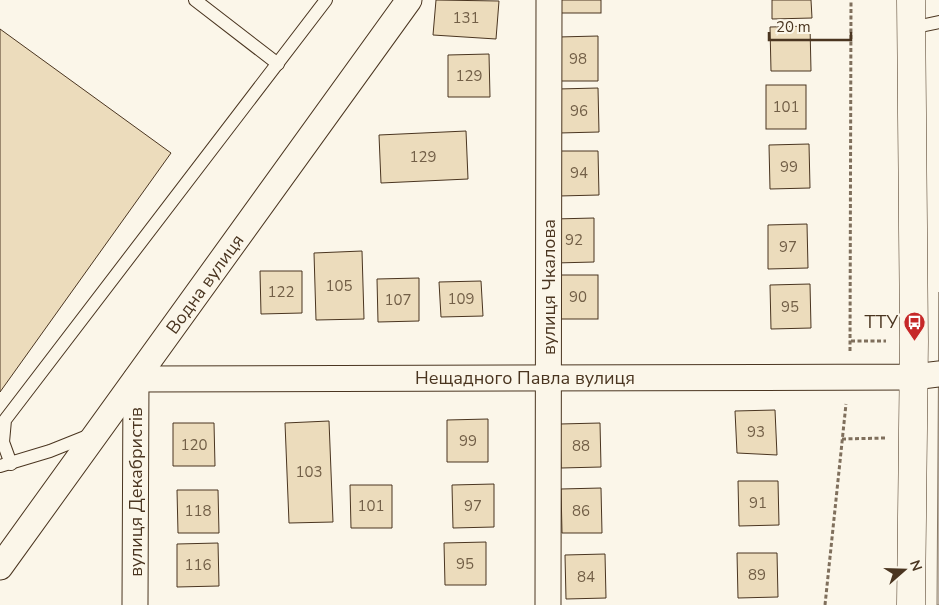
<svg xmlns="http://www.w3.org/2000/svg" width="939" height="605" font-family="'Nunito Sans',sans-serif">
  <rect width="100%" height="100%" fill="#fbf6e9"/>
  <polygon fill="#ede6d9" stroke="#887966" points="939,292 939,605 937,605"/>
  <g fill="#ecdcbc" stroke="#4a3520">
    <polygon points="436,0 499,1 496,39 433,35"/>
    <rect x="561" y="0" width="40" height="13"/>
    <polygon points="772,0 811,0 812,18 772,19"/>
    <polygon points="810,26 811,71 771,71 770,27"/>
    <polygon points="0,29 171,153 0,392"/>
    <polygon points="598,36 598,81 559,81 558,37"/>
    <polygon points="489,54 490,97 448,97 448,55"/>
    <rect x="766" y="85" width="40" height="44"/>
    <polygon points="598,88 599,132 559,133 558,89"/>
    <polygon points="466,131 468,179 381,183 379,135"/>
    <polygon points="809,144 810,188 770,189 769,145"/>
    <polygon points="559,151 598,151 599,195 559,196"/>
    <polygon points="594,218 594,262 555,263 554,219"/>
    <polygon points="807,224 808,268 768,269 768,225"/>
    <polygon points="362,251 364,319 316,320 314,253"/>
    <polygon points="260,271 302,271 302,313 261,314"/>
    <rect x="558" y="275" width="40" height="44"/>
    <polygon points="419,278 419,321 378,322 377,279"/>
    <polygon points="481,281 483,316 441,317 439,282"/>
    <polygon points="810,284 811,328 771,329 770,285"/>
    <polygon points="775,410 777,455 737,453 735,411"/>
    <polygon points="488,419 488,462 447,462 447,420"/>
    <polygon points="329,421 333,522 289,523 285,423"/>
    <polygon points="173,423 214,423 215,466 173,466"/>
    <polygon points="600,423 601,467 561,468 560,424"/>
    <polygon points="738,481 778,481 779,525 739,526"/>
    <polygon points="494,484 494,527 453,528 452,485"/>
    <polygon points="350,485 392,485 392,528 351,528"/>
    <polygon points="601,488 602,533 562,533 561,489"/>
    <polygon points="177,490 218,490 219,533 178,533"/>
    <polygon points="486,542 486,585 445,585 444,543"/>
    <polygon points="218,543 219,586 177,587 177,544"/>
    <polygon points="737,553 777,553 778,597 738,598"/>
    <polygon points="605,554 606,598 566,599 565,555"/>
  </g>
  <g fill="none" stroke-linecap="round" stroke-linejoin="round">
    <defs>
      <g id="lane">
        <polyline points="195,0 278,64"/>
        <polyline points="911,28 939,22"/>
        <polyline points="11,464 3,442 5,420 326,0"/>
        <polyline points="0,466 50,451 90,435"/>
      </g>
      <g id="street">
        <polyline points="0,567 409,0"/>
        <polyline points="135,605 136,379 914,377 939,374"/>
        <polyline points="548,605 549,0"/>
      </g>
      <polyline id="secondary" points="911,0 914,341 911,605"/>
    </defs>
    <use href="#lane" stroke="#4a3520" stroke-width="14"/>
    <use href="#street" stroke="#4a3520" stroke-width="27"/>
    <use href="#secondary" stroke="#4a3520" stroke-width="29"/>
    <g stroke="#7f6f5c" stroke-width="3" stroke-dasharray="4 2.5" stroke-linecap="butt">
      <polyline points="851,341 886,341"/>
      <polyline points="850,351 851,0"/>
      <polyline points="842,439 886,438"/>
      <polyline points="825,605 846,404"/>
    </g>
    <use href="#lane" stroke="#fbf6e9" stroke-width="12"/>
    <use href="#street" stroke="#fbf6e9" stroke-width="25"/>
    <use href="#secondary" stroke="#fbf6e9" stroke-width="28"/>
  </g>
  <defs>
    <symbol id="bus-pin" viewBox="-11 -11 22 30"><path d="M0 17L-7.5 6A9.5 9.5 0 1 1 7.5 6Z" fill="#c62828" stroke="#fbf6e9"/><path d="M-5-6H5V4H4V6H2V4H-2V6H-4V4H-5ZM-3.5-4V0h7V-4ZM-3.5 1.2v1.5H-2V1.2ZM2 1.2v1.5H3.5V1.2Z" fill="#fff"/></symbol>
  </defs>
  <g fill-rule="evenodd">
    <use href="#bus-pin" x="902" y="310" width="25" height="34"/>
  </g>
  <g text-anchor="middle" dominant-baseline="central" stroke-width="4" stroke-linejoin="round" paint-order="stroke">
    <g font-size="15" fill="#725f47">
      <text x="466" y="18">131</text>
      <text x="578" y="59">98</text>
      <text x="469" y="76">129</text>
      <text x="786" y="107">101</text>
      <text x="579" y="111">96</text>
      <text x="423" y="157">129</text>
      <text x="789" y="167">99</text>
      <text x="579" y="173">94</text>
      <text x="574" y="240">92</text>
      <text x="788" y="247">97</text>
      <text x="339" y="286">105</text>
      <text x="281" y="292">122</text>
      <text x="578" y="297">90</text>
      <text x="461" y="299">109</text>
      <text x="398" y="300">107</text>
      <text x="790" y="307">95</text>
      <text x="756" y="432">93</text>
      <text x="468" y="441">99</text>
      <text x="194" y="445">120</text>
      <text x="581" y="446">88</text>
      <text x="309" y="472">103</text>
      <text x="758" y="503">91</text>
      <text x="371" y="506">101</text>
      <text x="473" y="506">97</text>
      <text x="198" y="511">118</text>
      <text x="581" y="511">86</text>
      <text x="465" y="564">95</text>
      <text x="198" y="565">116</text>
      <text x="757" y="575">89</text>
      <text x="586" y="577">84</text>
    </g>
    <g font-size="18" fill="#4a3520" stroke="#fbf6e9">
      <text transform="translate(205 284) rotate(-54)">Водна вулиця</text>
      <text transform="translate(549 287) rotate(-90)">вулиця Чкалова</text>
      <text x="525" y="378">Нещадного Павла вулиця</text>
      <text transform="translate(136 492) rotate(-90)">вулиця Декабристів</text>
    </g>
    <g font-size="18" fill="#4a3520" stroke="#fbf6e9" text-anchor="end">
      <text x="898" y="322">ТТУ</text>
    </g>
  </g>
  <g transform="translate(904 570) rotate(70)" stroke="#fbf6e9" stroke-width="4" paint-order="stroke">
  <path d="M0-4L9 19L0 12L-9 19Z" fill="#4a3520"/>
  <text y="-8" font-size="14" font-weight="bold" text-anchor="middle" fill="#4a3520">N</text>
  </g>
  <path d="M769 32v8h82v-8" fill="none" stroke="#4a3520" stroke-width="2.5"/>
  <text x="776" y="32" font-size="15" fill="#4a3520" stroke="#fbf6e9" stroke-width="4" paint-order="stroke">20 m</text>
</svg>
